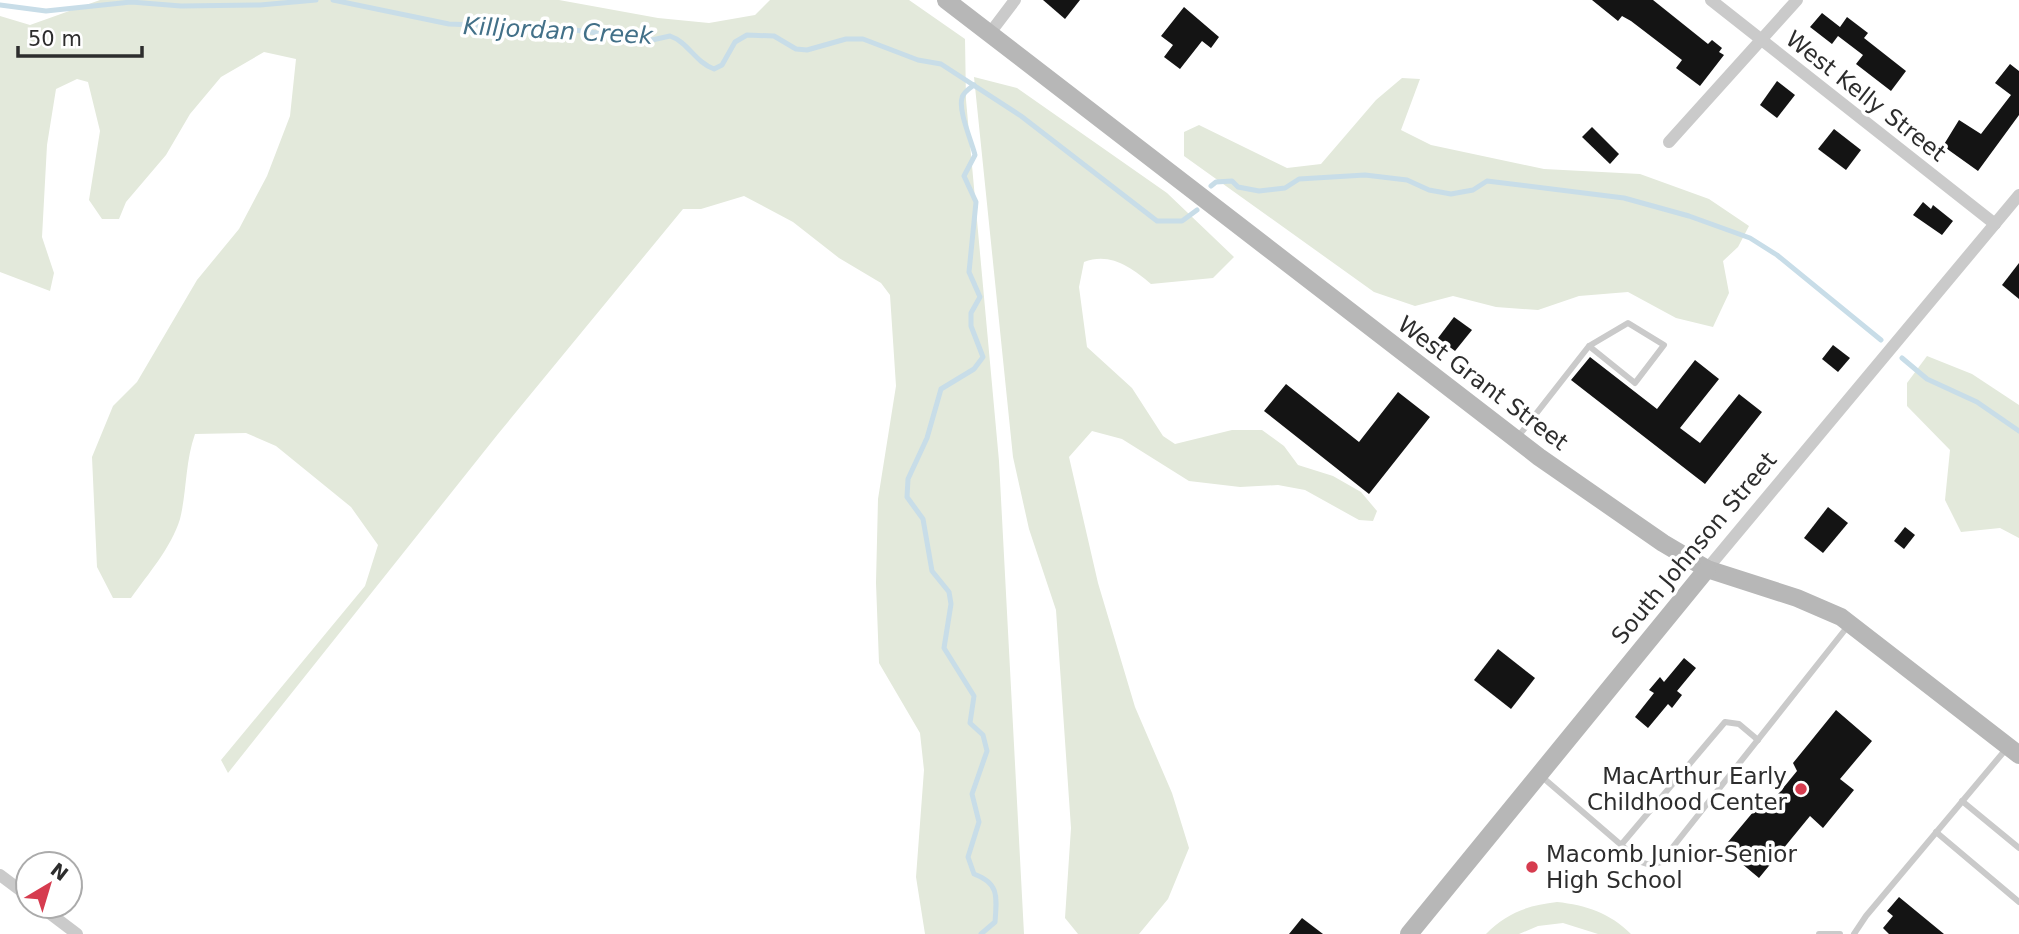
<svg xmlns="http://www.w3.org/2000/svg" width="2019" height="934" font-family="'DejaVu Sans',sans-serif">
  <rect width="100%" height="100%" fill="#fff"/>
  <g fill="#e3e9db">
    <path d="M100,0H559L658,18L709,23L755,15L770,0H909L965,39L966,100L999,461L1024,934H925L916,877L924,770L920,733L879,663L876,583L878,499L896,386L890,295L881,283L839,258L793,222L744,196L701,209H683L498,434L228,773L221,760L365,586L378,545L351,507L276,446L246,433L195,434C185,462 187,491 180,519C171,548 148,574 131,598H113L97,567L92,457L113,406L137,382L197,280L239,229L267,176L290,116L296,59L264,52L221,77L190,114L166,155L126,202L119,219H102L89,200L100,131L88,82L77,79L56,89L47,145L42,237L54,273L50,291L0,272V16L30,25Z"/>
    <path d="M974,77L1017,88L1167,193L1234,257L1213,278L1151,284C1131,267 1110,252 1084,262L1079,287L1087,347L1132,388L1163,436L1175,444L1232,430H1262L1284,446L1298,465L1333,476L1361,492L1377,511L1373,521L1359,520L1305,490L1278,485L1240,487L1189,481L1122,439L1092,431L1069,457L1098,583L1135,707L1172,793L1189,848L1168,899L1139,934H1078L1065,918L1071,828L1056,610L1029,529L1013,457Z"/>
    <polygon points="1402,78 1420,79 1401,130 1431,145 1544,169 1640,174 1709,199 1749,226 1738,247 1723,261 1729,293 1713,327 1676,318 1628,292 1579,296 1538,310 1496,307 1453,296 1415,306 1374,292 1184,156 1184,132 1199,125 1287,168 1321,164 1376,100"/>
    <polygon points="1927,356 1972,374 2019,405 2019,538 2000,528 1961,532 1945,500 1950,450 1907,406 1907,383"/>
    <path d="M1557,902C1586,905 1610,913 1631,934H1598L1563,923L1538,926L1519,934H1486C1506,913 1529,905 1557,902Z"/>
  </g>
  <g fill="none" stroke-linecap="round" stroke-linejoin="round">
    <g stroke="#c8dde8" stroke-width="5">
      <path d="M333,0L449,24L559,28L652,40L670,36C688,42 695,62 714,69L722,65L735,42L747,35L774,36L796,49L807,50L846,39H863L918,60L941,64L1021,116L1157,221H1182L1197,210"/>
      <polyline points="0,5 46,11 131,2 181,6 260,5 316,0"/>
      <path d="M974,85C970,88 963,92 962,98C958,111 972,142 975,155L964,176L976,202L969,272L980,297L971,313V326L983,357L974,369L941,389L927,438L908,479L907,497L923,519L932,571L949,592L951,604L944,648L974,696L970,723L983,735L987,751L972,794L979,822L968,857L974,874C999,883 997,896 995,922L981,934"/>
      <polyline points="1211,186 1216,182 1232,181 1238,187 1259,191 1285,188 1299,179 1365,175 1407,180 1429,190 1451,194 1473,190 1487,181 1624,198 1689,216 1750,238 1777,255 1881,340"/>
      <polyline points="1902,358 1927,379 1977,402 2019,431"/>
    </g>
  </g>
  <g fill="#141414">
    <polygon points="1043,0 1080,0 1065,19"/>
    <polygon points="1592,0 1653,0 1708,44 1712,40 1722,48 1719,52 1724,55 1700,86 1676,68 1682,60 1631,21 1622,16 1618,21"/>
    <polygon points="1184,7 1219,37 1211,48 1202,41 1180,69 1164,57 1173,45 1161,36"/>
    <polygon points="1822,13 1840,27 1847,17 1868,33 1864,38 1906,71 1891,91 1856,64 1863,55 1838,36 1832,44 1810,27"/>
    <polygon points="2010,64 2019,71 2019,115 1978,171 1943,146 1959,120 1981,134 2011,95 1995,83"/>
    <polygon points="1777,81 1795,95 1777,118 1760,105"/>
    <polygon points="1592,127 1619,154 1610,164 1582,137"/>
    <polygon points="1834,129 1861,150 1846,170 1818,149"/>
    <polygon points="1923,202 1931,209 1933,205 1953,221 1942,235 1913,215"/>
    <polygon points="2019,263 2019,299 2002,285"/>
    <polygon points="1454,317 1472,330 1455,351 1438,338"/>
    <polygon points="1833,345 1850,358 1838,372 1822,359"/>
    <polygon points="1590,357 1657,409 1695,360 1719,379 1680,428 1700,443 1739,394 1762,412 1705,484 1571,380"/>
    <polygon points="1286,384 1359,442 1398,392 1430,417 1369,494 1264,411"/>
    <polygon points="1828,507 1848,523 1823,553 1804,538"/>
    <polygon points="1905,527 1915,535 1904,549 1894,541"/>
    <polygon points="1498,649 1535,678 1511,709 1474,680"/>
    <polygon points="1684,658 1696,668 1677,691 1682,695 1672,708 1668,704 1648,728 1635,717 1654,693 1649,690 1660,677 1664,682"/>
    <polygon points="1836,710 1872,741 1840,779 1854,790 1823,828 1810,816 1759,878 1723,848 1759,805 1765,810 1797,771 1793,763"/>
    <polygon points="1899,897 1944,934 1889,934 1883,928 1893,916 1887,911"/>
    <polygon points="1302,918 1323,934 1289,934"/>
  </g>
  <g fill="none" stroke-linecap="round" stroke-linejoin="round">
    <g stroke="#cacaca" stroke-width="6">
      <polyline points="1517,438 1589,346 1628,323 1664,345 1635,383 1589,346"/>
      <polyline points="1541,776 1641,862 1650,865 1661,862 1848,626"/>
      <polyline points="1962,801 2019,848"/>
      <polyline points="1936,832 2019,902"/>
      <polyline points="1621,845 1725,722 1739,724 1758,740"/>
      <polyline points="1819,934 1840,934"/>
      <polyline points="1854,934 1866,916 2007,748"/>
    </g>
    <g stroke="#cacaca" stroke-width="12">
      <polyline points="1711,0 1995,224"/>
      <polyline points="990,33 1015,0"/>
      <polyline points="1669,142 1797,0"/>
      <polyline points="1707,569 2019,195"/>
      <polyline points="0,875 28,896"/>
      <polyline points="40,906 77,934"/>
    </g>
    <g stroke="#b7b7b7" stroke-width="18">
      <polyline points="946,0 1539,457 1663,543 1707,569 1797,598 1841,617 2019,755"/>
      <polyline points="1409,934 1707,569"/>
    </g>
  </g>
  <g fill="#d63c4f" stroke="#fff" stroke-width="2.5">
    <circle cx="1801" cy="789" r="7"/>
    <circle cx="1532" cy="867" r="7"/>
  </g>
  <g text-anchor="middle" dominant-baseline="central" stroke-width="7" stroke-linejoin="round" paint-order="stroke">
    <g font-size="23" fill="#2d2d2d" stroke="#fff">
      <text transform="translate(1866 96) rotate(38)">West Kelly Street</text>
      <text transform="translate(1483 383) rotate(37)">West Grant Street</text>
      <text transform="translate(1694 548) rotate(-50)">South Johnson Street</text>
    </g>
    <g font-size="23" fill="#2d2d2d" stroke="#fff" text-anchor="end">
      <text x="1787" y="776">MacArthur Early<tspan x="1787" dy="26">Childhood Center</tspan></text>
      <text x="1546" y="854" text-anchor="start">Macomb Junior-Senior<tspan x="1546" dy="26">High School</tspan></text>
    </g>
    <g font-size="24" font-style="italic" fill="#427088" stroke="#fff">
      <text transform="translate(558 31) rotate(3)">Killjordan Creek</text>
    </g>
  </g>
  <g transform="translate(49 885) rotate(38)"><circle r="33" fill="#ffffff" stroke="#ababab" stroke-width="2"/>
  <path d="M0-5L12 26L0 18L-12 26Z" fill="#d63c4f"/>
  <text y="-10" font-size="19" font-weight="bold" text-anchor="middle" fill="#2d2d2d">N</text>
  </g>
  <path d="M18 46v10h124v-10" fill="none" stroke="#2d2d2d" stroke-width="3.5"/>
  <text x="28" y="46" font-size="21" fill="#2d2d2d" stroke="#ffffff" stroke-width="5" paint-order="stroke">50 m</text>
</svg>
